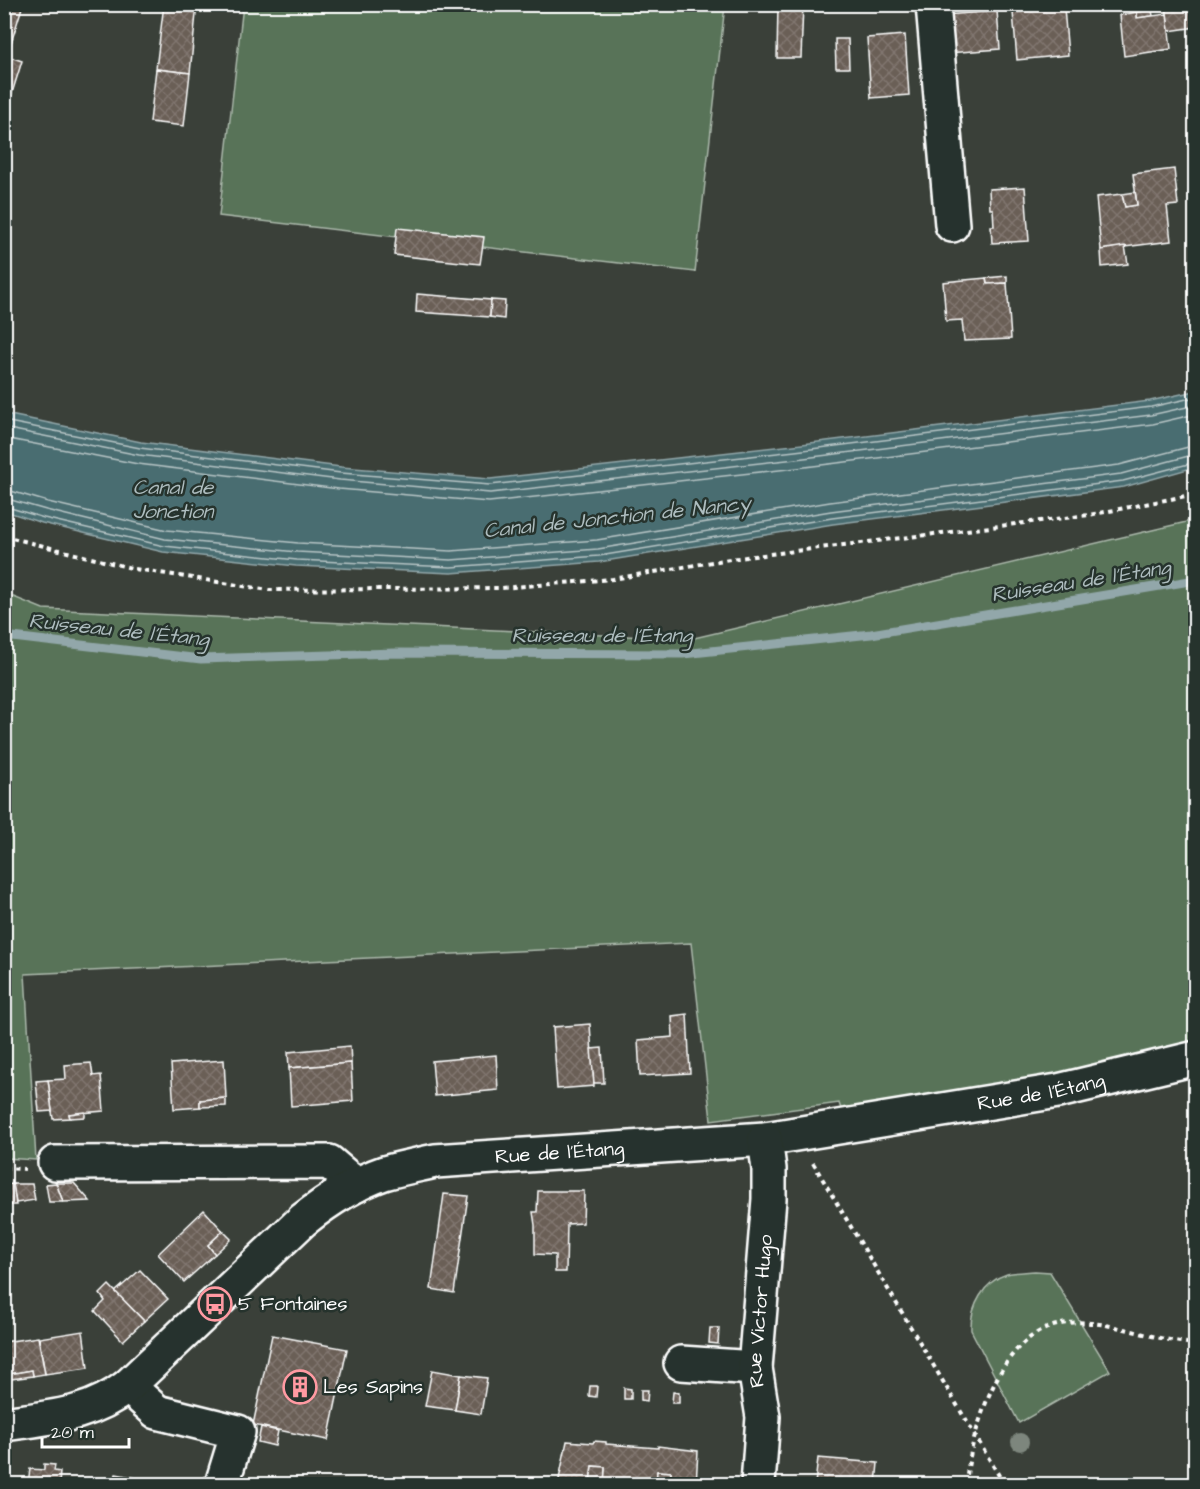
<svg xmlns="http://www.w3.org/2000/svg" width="1200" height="1489" font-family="'Architects Daughter',sans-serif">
  <defs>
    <pattern id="building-cross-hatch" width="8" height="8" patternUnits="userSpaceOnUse" patternTransform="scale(1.5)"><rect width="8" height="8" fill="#6a5e56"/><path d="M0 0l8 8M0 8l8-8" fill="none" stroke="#80766f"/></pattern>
  </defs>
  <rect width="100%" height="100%" fill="#3a4039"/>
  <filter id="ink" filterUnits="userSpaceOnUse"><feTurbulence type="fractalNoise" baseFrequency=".0167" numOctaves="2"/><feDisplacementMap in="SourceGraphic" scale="12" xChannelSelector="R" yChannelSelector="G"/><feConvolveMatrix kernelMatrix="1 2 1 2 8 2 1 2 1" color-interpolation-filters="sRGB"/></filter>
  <g filter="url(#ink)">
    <g fill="#587359" stroke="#acb9ac" stroke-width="1.5">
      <polygon points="243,5 725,5 695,272 219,216"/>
      <polygon points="1195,520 1195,1043 1010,1088 842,1112 839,1103 711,1120 691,943 25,974 36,1160 5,1158 4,593 43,609 690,639"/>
      <path d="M1035,1271L1050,1272L1110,1371L1019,1423L971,1330C970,1307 984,1281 1007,1274C1016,1272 1026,1272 1035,1271Z"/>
    </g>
    <polygon fill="#4a6d71" stroke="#92a7aa" stroke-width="1.5" points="1195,391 1195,467 1124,487 833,524 599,562 451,573 296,566 163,552 42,523 5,511 5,414 141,442 341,467 490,479 794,445 1150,401"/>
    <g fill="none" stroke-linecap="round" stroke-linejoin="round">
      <g stroke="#b7c5c6" stroke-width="1.5">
        <polyline points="4,421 140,448 341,473 490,485 795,451 1151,407 1196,397"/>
        <polyline points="4,428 139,455 340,480 490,493 796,459 1151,415 1196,405"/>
        <polyline points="4,438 138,464 339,489 489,502 797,468 1153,424 1196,414"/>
        <polyline points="4,489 48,502 167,530 298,543 451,551 597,540 830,502 1119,465 1196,445"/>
        <polyline points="4,498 46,510 165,539 297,552 451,560 598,549 831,511 1121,474 1196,454"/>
        <polyline points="4,506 44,518 164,546 297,560 451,567 599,556 832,518 1123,481 1196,462"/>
      </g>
      <polyline stroke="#92a7aa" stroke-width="9" points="4,636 201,659 396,653 683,654 871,634 1196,580"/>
    </g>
    <g fill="url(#building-cross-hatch)" stroke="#fff" stroke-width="1.5">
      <polygon points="4,4 23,4 7,56 22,61 7,109 4,109"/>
      <polygon points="164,4 197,4 190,73 156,69"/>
      <polygon points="778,4 803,4 801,58 777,58"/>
      <polygon points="1166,4 1196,4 1196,27 1169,31"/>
      <polygon points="1064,8 1068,55 1017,60 1013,12"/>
      <polygon points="1152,10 1153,16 1137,18 1137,12"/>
      <polygon points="997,11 1000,49 947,53 944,15"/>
      <polygon points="1137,12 1137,18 1167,14 1171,49 1124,56 1120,15"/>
      <polygon points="905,35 909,95 871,98 867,38"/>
      <polygon points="835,39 848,39 849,68 836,68"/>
      <polygon points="156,69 190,73 184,126 150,122"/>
      <polygon points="1174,169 1178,205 1167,206 1171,241 1101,250 1096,197 1122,194 1125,207 1137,205 1133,174"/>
      <polygon points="1025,187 1029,241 992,243 991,226 994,226 993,209 990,209 989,189"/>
      <polygon points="1135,192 1137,205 1125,207 1122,194"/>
      <polygon points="397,228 484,237 480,264 394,255"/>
      <polygon points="1125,246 1128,264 1102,267 1101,250"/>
      <polygon points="1007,276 1007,283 987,284 986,278"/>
      <polygon points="986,278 987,284 1007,283 1011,339 964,341 962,320 946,321 943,282"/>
      <polygon points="417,294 491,300 490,317 416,312"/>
      <polygon points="491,300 505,301 504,319 490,317"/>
      <polygon points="687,1014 690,1073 640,1076 638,1040 673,1037 672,1016"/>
      <polygon points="590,1024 594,1086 557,1089 553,1027"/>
      <polygon points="350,1046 351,1063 289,1068 288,1052"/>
      <polygon points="602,1048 604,1083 594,1083 591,1049"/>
      <polygon points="496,1055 498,1090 435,1096 432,1061"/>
      <polygon points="224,1060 226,1098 200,1100 200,1107 174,1109 171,1064"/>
      <polygon points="91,1063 93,1076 101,1075 104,1111 69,1114 70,1118 53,1119 48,1080 66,1079 65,1065"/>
      <polygon points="351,1063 353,1101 291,1106 289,1068"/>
      <polygon points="48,1080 52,1111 39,1112 36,1081"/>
      <polygon points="226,1098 226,1106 200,1107 200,1100"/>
      <polygon points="85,1112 85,1117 70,1118 69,1114"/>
      <polygon points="56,1183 74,1183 90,1201 63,1202"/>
      <polygon points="56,1183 63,1202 49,1202 46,1184"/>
      <polygon points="13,1184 32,1184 35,1200 16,1203"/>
      <polygon points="13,1184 16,1205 4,1205 4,1185"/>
      <polygon points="538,1191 584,1191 583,1223 567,1224 566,1272 555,1272 555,1255 535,1254 535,1225 533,1212 537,1212"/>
      <polygon points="444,1194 468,1196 454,1293 431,1289"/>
      <polygon points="204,1210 223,1231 208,1245 215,1254 184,1282 158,1254"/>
      <polygon points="223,1231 231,1239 215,1254 208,1245"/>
      <polygon points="140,1270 168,1299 144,1321 115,1292"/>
      <polygon points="109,1285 144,1321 123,1341 95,1311 105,1301 100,1294"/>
      <polygon points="710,1328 719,1328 718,1344 709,1343"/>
      <polygon points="83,1331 88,1368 45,1374 39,1338"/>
      <polygon points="272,1335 347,1349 328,1440 253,1425"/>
      <polygon points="38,1337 45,1374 33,1376 32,1370 4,1375 4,1342"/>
      <polygon points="32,1370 33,1376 4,1380 4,1375"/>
      <polygon points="432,1370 461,1375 455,1410 425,1406"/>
      <polygon points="461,1375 487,1378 481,1414 455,1410"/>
      <polygon points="590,1386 597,1386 596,1397 589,1396"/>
      <polygon points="624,1388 631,1389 631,1399 624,1399"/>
      <polygon points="641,1390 648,1390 647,1401 641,1400"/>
      <polygon points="673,1392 679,1393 679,1403 672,1403"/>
      <polygon points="261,1427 278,1431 275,1446 258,1442"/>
      <polygon points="567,1441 593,1443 594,1441 606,1442 606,1444 658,1448 658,1446 698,1451 696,1484 670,1484 671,1472 657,1471 656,1484 604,1484 605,1467 592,1466 590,1484 558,1484"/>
      <polygon points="818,1458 878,1463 876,1484 815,1484"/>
      <polygon points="44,1464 55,1465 54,1471 60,1472 59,1484 28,1484 30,1469 44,1470"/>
      <polygon points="592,1466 605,1467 604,1484 590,1484"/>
      <polygon points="657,1471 671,1472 670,1484 656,1484"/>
      <polygon points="116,1474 169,1484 113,1484"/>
    </g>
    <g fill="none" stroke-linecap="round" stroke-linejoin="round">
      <defs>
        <g id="minor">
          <polyline points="933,4 952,225"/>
          <polyline points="55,1163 329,1162 356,1185"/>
          <polyline points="681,1363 755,1368"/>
          <polyline points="128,1386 157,1412 238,1432 222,1484"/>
          <path id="s1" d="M4,1424C52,1417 89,1416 128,1386L303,1220C327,1201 355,1183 384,1173C401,1168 418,1165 435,1161L765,1139L1058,1091L1196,1058"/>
          <path id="s2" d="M758,1484L763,1417L755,1368L769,1199V1169L765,1139"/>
        </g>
      </defs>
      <use href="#minor" stroke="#fff" stroke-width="38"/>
      <g stroke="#fff" stroke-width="4" stroke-dasharray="4.5 4.5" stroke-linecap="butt">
        <polyline points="4,536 135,569 269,590 501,588 613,579 730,559 1089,515 1196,494"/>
        <polyline points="813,1163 1004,1484"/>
        <polyline points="4,1168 25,1169"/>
        <path d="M966,1484C969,1453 976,1429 987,1400C1007,1352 1034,1317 1092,1323C1127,1327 1160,1341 1196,1344"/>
      </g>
      <use href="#minor" stroke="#26332d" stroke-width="33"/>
    </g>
    <circle fill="#7d867d" cx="1020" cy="1442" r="9"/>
  </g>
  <defs>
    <symbol id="bus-ring" viewBox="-11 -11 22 22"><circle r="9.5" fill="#26332d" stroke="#ff9aa2" stroke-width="1.5"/><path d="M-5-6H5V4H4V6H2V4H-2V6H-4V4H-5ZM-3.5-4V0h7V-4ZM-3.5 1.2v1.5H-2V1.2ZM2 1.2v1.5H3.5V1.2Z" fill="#ff9aa2"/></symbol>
    <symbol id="building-ring" viewBox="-11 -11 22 22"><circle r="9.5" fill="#26332d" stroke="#ff9aa2" stroke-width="1.5"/><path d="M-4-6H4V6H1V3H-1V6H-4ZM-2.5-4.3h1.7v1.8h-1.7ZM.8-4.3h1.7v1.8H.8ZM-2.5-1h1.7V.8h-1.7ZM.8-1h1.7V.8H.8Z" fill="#ff9aa2"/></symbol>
  </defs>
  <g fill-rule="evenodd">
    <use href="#bus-ring" x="196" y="1285" width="38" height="38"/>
    <use href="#building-ring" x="281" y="1368" width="38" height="38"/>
  </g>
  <g text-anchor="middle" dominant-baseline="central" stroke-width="5" stroke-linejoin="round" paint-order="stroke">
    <g font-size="20" fill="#fff" stroke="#26332d">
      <text stroke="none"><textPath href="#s1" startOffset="1130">Rue de l'Étang</textPath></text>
      <text stroke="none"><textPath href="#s1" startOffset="644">Rue de l'Étang</textPath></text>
      <text stroke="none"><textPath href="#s2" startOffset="174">Rue Victor Hugo</textPath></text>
    </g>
    <g font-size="20" fill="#fff" stroke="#26332d" text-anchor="start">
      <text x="238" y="1304">5 Fontaines</text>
      <text x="323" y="1387">Les Sapins</text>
    </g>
    <g font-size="21" font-style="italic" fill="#aebdbf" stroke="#26332d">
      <text x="173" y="487">Canal de<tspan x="173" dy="24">Jonction</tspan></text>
      <text transform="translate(617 517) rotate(-6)">Canal de Jonction de Nancy</text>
      <text transform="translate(1081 581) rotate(-9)">Ruisseau de l'Étang</text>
      <text transform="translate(119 630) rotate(6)">Ruisseau de l'Étang</text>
      <text x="602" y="635">Ruisseau de l'Étang</text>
    </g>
  </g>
  <rect width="1200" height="1489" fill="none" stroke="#26332d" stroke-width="24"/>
  <rect x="12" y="12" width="1176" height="1465" fill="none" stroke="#fff" stroke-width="2" filter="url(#ink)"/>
  <path d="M42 1438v9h87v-9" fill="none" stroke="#ffffff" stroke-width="3"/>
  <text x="51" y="1438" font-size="18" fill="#ffffff" stroke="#26332d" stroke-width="4.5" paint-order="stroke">20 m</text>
</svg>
